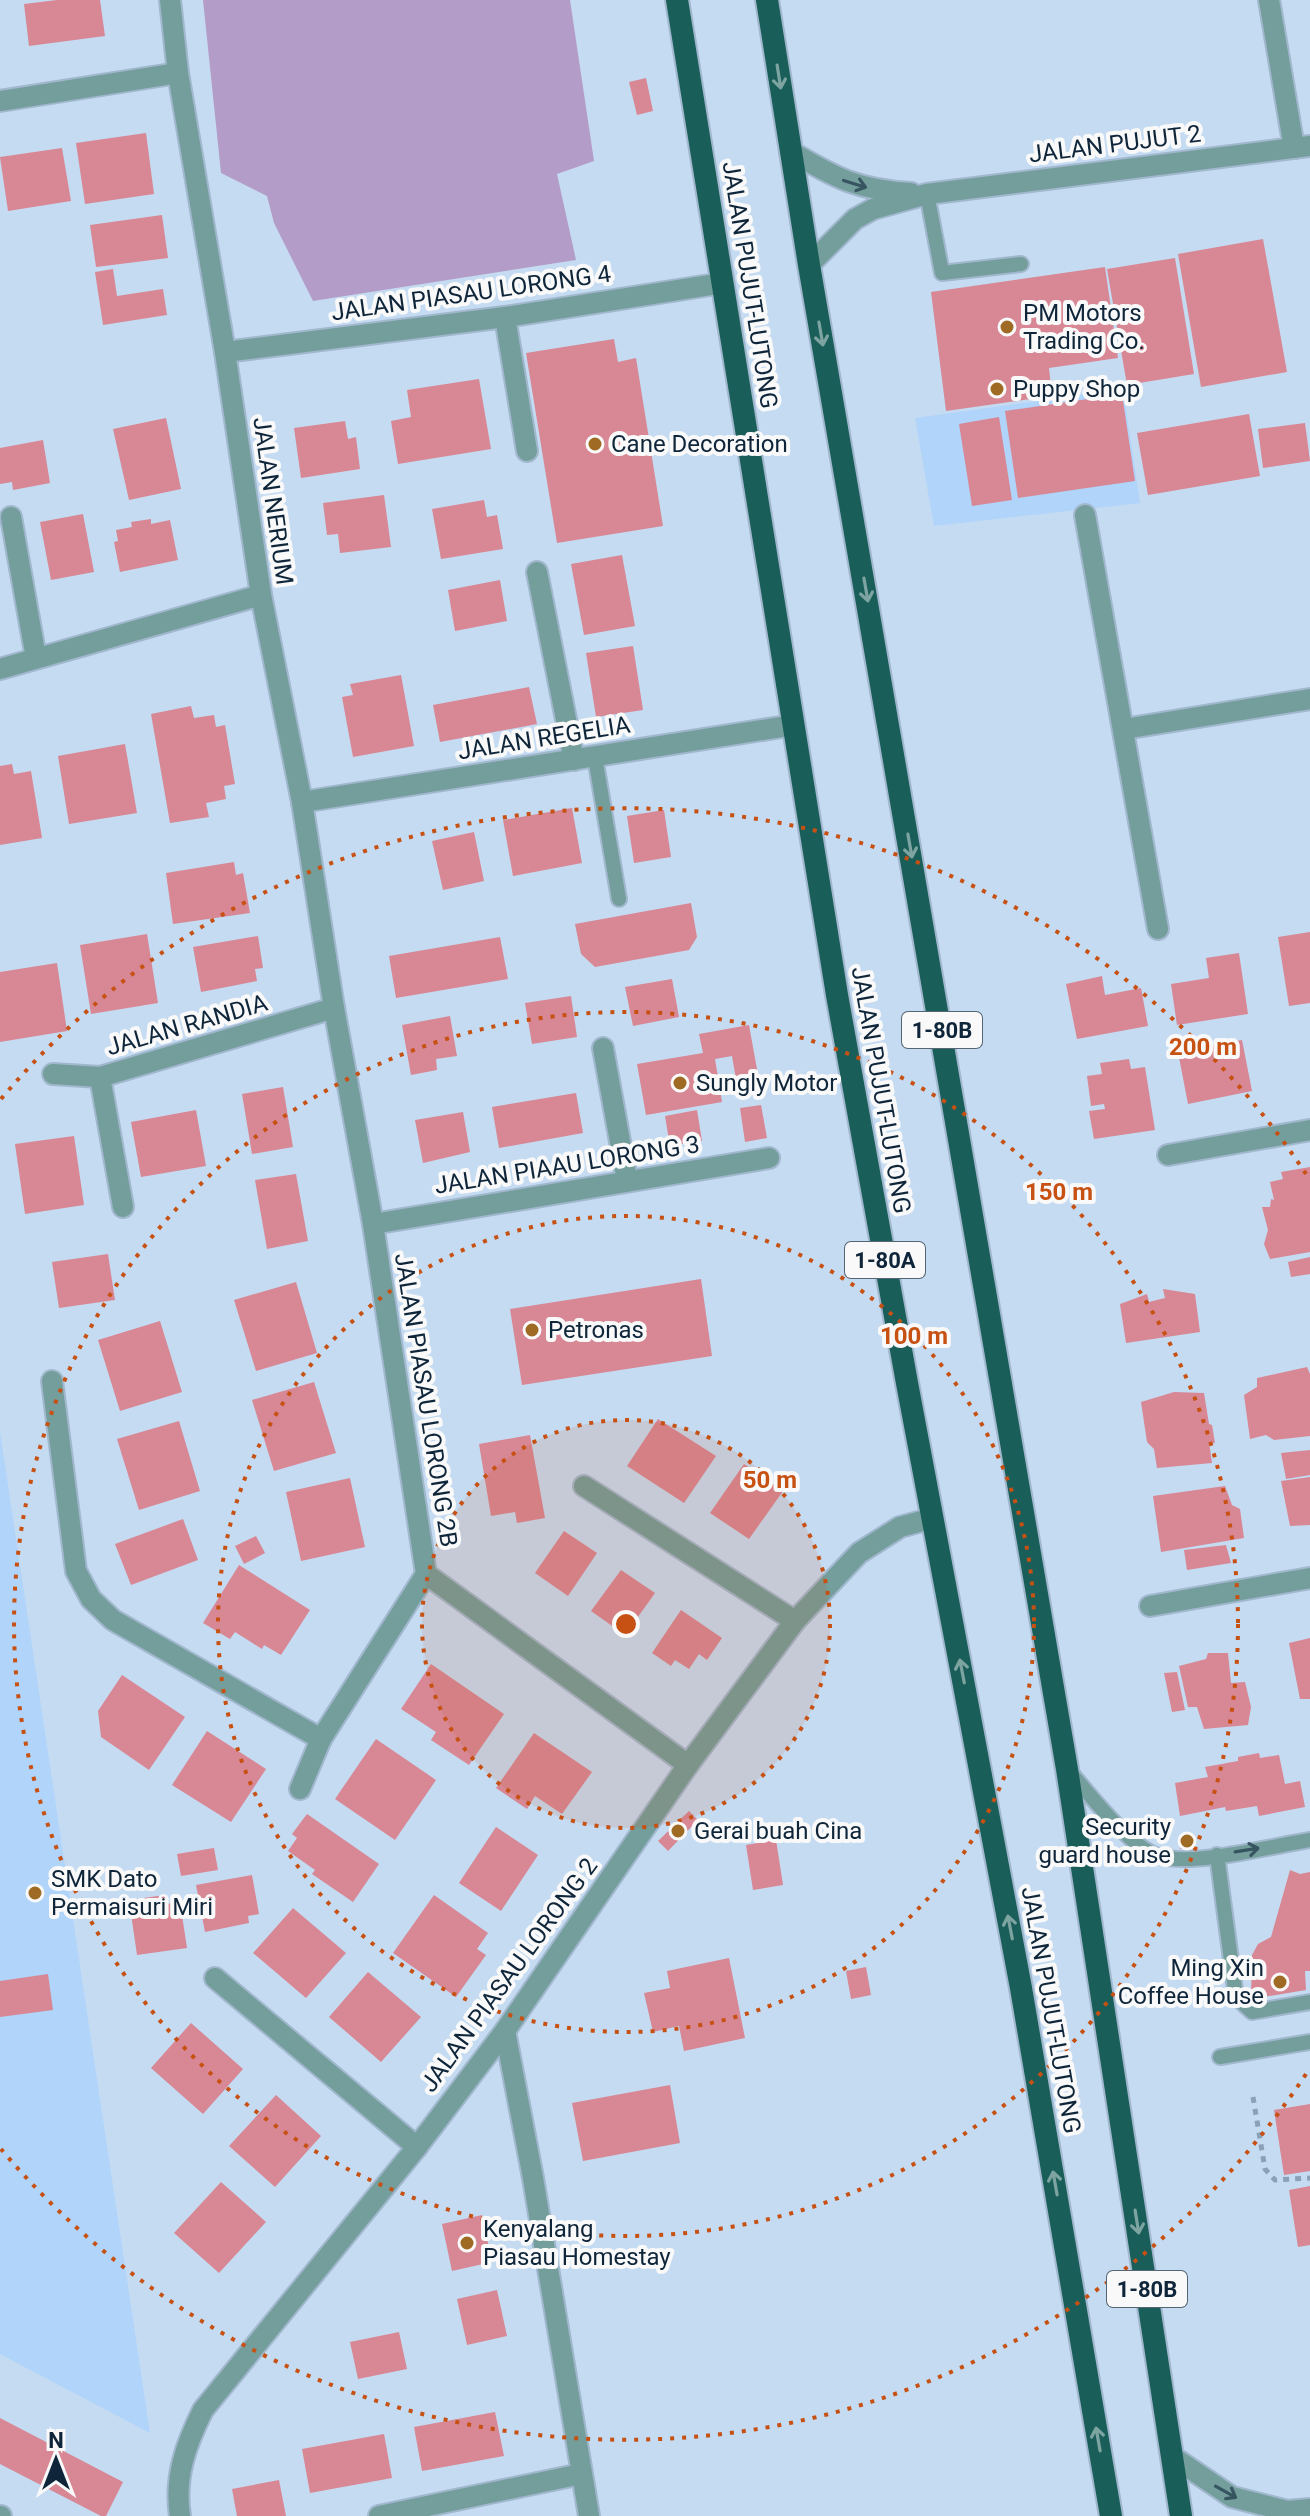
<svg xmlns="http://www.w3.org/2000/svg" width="1310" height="2516" font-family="Roboto,sans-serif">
  <rect width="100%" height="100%" fill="#c5dbf2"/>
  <g fill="#b0d4fa">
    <polygon points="1123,389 1140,503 934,526 915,418"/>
    <polygon points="0,1432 150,2433 0,2354"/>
  </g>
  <polygon fill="#b49cc8" points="203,0 570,0 594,161 557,174 576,260 313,301 274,223 267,196 221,173"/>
  <g fill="#d88794">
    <polygon points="57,0 100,0 105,36 29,46 24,4"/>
    <polygon points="646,78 653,111 637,115 629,82"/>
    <polygon points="146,133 154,194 85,204 76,143"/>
    <polygon points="62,148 71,201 8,211 0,157"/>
    <polygon points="162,215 168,258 96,267 90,225"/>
    <polygon points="1263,239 1287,372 1201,387 1178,254"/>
    <polygon points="1175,258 1194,374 1127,385 1107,269"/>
    <polygon points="1105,267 1118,358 1049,368 1052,396 946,411 931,292"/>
    <polygon points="113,269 117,296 163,289 167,315 103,325 95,272"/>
    <polygon points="614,339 618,362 636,358 663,526 557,543 526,353"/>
    <polygon points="479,379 491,449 398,464 391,421 411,417 407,390"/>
    <polygon points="1122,394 1135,481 1018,498 1005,411"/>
    <polygon points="1249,414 1260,476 1148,495 1137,433"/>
    <polygon points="999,417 1012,500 972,506 959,424"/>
    <polygon points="166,418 181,489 129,500 113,429"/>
    <polygon points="345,421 348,439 356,437 360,469 301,478 294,428"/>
    <polygon points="1305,423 1310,461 1263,468 1258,429"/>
    <polygon points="43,440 50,483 13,490 12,482 0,484 0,448"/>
    <polygon points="384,495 391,547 340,553 338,534 327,535 323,503"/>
    <polygon points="484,500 487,517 497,515 503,549 441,559 432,509"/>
    <polygon points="83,514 94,572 51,580 40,522"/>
    <polygon points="151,519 151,524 170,520 178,560 120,572 114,542 118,541 116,530 132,527 131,522"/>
    <polygon points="622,555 635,626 584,635 571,564"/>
    <polygon points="500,580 507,621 455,631 448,590"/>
    <polygon points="633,646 643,710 596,717 586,653"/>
    <polygon points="401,675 414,746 353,757 342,697 353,695 350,684"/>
    <polygon points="529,687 537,724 440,742 433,705"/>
    <polygon points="191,706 194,718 214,715 216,727 225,725 235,784 224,786 226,799 206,803 209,817 170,823 151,714"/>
    <polygon points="125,744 137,813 69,824 58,756"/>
    <polygon points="12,764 14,774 31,771 42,838 0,845 0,766"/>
    <polygon points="572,808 582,863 513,876 503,820"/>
    <polygon points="664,810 671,857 634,863 627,816"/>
    <polygon points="474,832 484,881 443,890 432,841"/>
    <polygon points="234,862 236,875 243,873 250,913 173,924 166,873"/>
    <polygon points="691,903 697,937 689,950 595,967 581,954 575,924"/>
    <polygon points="1310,932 1310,1003 1289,1006 1278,937"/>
    <polygon points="147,934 158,1003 91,1014 80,945"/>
    <polygon points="258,936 263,968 255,969 257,981 201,992 193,947"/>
    <polygon points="500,937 508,979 396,998 389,956"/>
    <polygon points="1239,953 1248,1014 1177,1025 1171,984 1209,978 1206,958"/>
    <polygon points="57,963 67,1031 0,1042 0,972"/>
    <polygon points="1102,976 1105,995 1141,988 1148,1026 1077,1039 1066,984"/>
    <polygon points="672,979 679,1017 633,1026 625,987"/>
    <polygon points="571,996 577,1037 532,1044 525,1003"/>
    <polygon points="450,1016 457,1056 436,1059 437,1070 411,1075 402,1025"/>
    <polygon points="749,1025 760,1086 738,1091 732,1056 715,1059 722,1102 646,1115 637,1064 703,1053 699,1034"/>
    <polygon points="1242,1040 1252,1091 1188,1104 1178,1052"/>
    <polygon points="1129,1059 1131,1069 1145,1067 1155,1130 1094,1139 1089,1111 1105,1109 1104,1104 1091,1106 1087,1076 1102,1074 1100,1063"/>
    <polygon points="283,1087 293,1147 252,1154 242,1094"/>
    <polygon points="576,1093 583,1133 499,1148 492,1107"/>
    <polygon points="761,1105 767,1138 745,1142 740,1108"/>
    <polygon points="196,1110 206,1166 141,1177 131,1122"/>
    <polygon points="697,1110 702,1141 670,1146 665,1116"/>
    <polygon points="463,1112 470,1152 423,1163 415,1120"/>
    <polygon points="74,1136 84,1205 25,1214 15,1144"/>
    <polygon points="1310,1167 1310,1252 1270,1259 1264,1244 1268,1230 1262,1207 1270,1207 1271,1199 1274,1200 1270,1182 1283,1179 1281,1172"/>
    <polygon points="296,1174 308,1241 267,1249 255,1180"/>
    <polygon points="108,1254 115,1300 59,1308 52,1262"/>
    <polygon points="1310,1257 1310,1274 1291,1277 1288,1262"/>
    <polygon points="701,1279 712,1356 522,1385 510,1309"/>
    <polygon points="296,1282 317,1353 256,1371 234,1300"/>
    <polygon points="1163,1289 1195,1294 1200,1332 1126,1343 1120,1304 1147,1294 1149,1302 1165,1298"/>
    <polygon points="160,1321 182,1392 120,1411 98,1340"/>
    <polygon points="1307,1367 1310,1374 1310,1436 1274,1440 1266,1435 1250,1439 1244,1395 1257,1387 1257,1378"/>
    <polygon points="314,1382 336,1453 274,1471 252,1400"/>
    <polygon points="1174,1392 1204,1393 1209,1424 1212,1425 1215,1443 1209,1442 1212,1463 1157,1468 1154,1449 1147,1442 1141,1402"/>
    <polygon points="658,1419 716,1456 684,1503 627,1466"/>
    <polygon points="179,1421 200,1491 139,1510 117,1439"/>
    <polygon points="530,1435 545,1518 517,1523 515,1512 491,1516 479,1444"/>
    <polygon points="1310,1450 1310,1475 1286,1479 1281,1453"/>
    <polygon points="744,1464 783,1491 749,1539 710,1513"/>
    <polygon points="1310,1477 1310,1525 1290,1526 1281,1481"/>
    <polygon points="350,1478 365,1547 301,1561 286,1492"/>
    <polygon points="1225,1486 1232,1505 1240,1509 1244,1538 1161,1552 1153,1496"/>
    <polygon points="183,1519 198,1560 131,1585 115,1544"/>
    <polygon points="564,1531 597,1553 568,1596 535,1573"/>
    <polygon points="256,1536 265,1553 244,1564 235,1546"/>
    <polygon points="1226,1545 1231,1563 1187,1570 1184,1550"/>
    <polygon points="239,1565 310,1610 281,1655 264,1645 262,1649 235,1632 230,1639 203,1623"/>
    <polygon points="621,1570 655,1593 625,1635 591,1611"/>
    <polygon points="681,1610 722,1638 707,1660 699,1654 689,1669 675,1660 671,1666 652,1653"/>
    <polygon points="1310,1638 1310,1699 1300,1699 1289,1643"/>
    <polygon points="1208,1653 1228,1653 1231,1683 1245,1682 1251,1707 1248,1725 1204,1729 1197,1707 1188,1707 1179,1666 1206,1659"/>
    <polygon points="431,1664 504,1714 469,1765 431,1740 436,1732 401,1709"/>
    <polygon points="1177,1672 1185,1710 1172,1712 1164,1673"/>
    <polygon points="122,1675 185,1717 149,1770 101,1737 98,1711"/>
    <polygon points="207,1731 266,1769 231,1822 172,1785"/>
    <polygon points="534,1733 592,1772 562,1814 535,1796 527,1809 496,1788"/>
    <polygon points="376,1739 436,1780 395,1840 335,1799"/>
    <polygon points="1259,1753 1260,1758 1279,1755 1285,1784 1300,1781 1305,1807 1259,1816 1257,1806 1226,1811 1225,1807 1180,1816 1175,1783 1208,1777 1205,1767 1238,1761 1238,1757"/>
    <polygon points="689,1811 698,1820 668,1851 658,1841"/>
    <polygon points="307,1814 379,1864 353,1902 312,1874 315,1870 288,1851 297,1838 292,1834"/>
    <polygon points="496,1827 538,1855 501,1911 459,1883"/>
    <polygon points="1194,1834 1195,1847 1180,1849 1179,1836"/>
    <polygon points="776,1840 783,1885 753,1890 746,1845"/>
    <polygon points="214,1848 218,1870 181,1876 177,1854"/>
    <polygon points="1290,1870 1300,1874 1310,1872 1310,1971 1305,1971 1306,1990 1251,1999 1252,1955 1258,1944 1271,1937"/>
    <polygon points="133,1872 135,1887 118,1889 116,1875"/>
    <polygon points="252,1875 259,1914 248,1916 249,1923 205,1932 196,1885"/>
    <polygon points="165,1895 166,1904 180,1902 187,1948 137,1955 129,1900"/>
    <polygon points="434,1895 488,1933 477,1949 486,1955 456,1997 393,1953"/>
    <polygon points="293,1908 346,1953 306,1998 253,1953"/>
    <polygon points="729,1958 745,2038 684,2051 679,2026 653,2032 644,1993 670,1988 667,1971"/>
    <polygon points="866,1967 871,1995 851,1999 846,1971"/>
    <polygon points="368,1972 421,2017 381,2062 329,2017"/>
    <polygon points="48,1974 53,2010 0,2017 0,1981"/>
    <polygon points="191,2023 243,2069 203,2114 151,2068"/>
    <polygon points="670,2085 680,2143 583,2161 572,2103"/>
    <polygon points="276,2095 321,2136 275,2187 229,2146"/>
    <polygon points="1310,2104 1310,2171 1284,2175 1274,2110"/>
    <polygon points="221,2182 266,2222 219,2273 174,2233"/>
    <polygon points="1310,2186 1310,2245 1298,2247 1289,2190"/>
    <polygon points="482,2215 492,2262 452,2271 442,2224"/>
    <polygon points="497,2290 507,2336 467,2345 457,2299"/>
    <polygon points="399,2332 407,2369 358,2379 350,2342"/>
    <polygon points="495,2412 504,2456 422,2471 414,2427"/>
    <polygon points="0,2418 123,2482 106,2516 101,2516 0,2464"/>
    <polygon points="384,2434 392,2478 310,2493 302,2449"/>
    <polygon points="279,2480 286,2516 237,2516 232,2489"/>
  </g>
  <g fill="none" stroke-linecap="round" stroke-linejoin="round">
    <defs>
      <g id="service">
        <polyline points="927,194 942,273 1021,264"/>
        <polyline points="595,757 619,899"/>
        <path d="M1070,1772C1090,1795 1130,1847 1158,1856C1193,1867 1272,1846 1310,1840"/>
        <polyline points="1217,1855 1236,1997 1252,2012 1310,2002"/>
        <polyline points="1220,2057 1310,2042"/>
      </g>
      <g id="minor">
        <polyline points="170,0 178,73 225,352 261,595 302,802 334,1008 373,1224 426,1574 688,1765"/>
        <polyline points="1269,0 1294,148"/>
        <polyline points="0,101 178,73"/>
        <path d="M790,151C835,178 858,190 911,193"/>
        <polyline points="809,265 855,219 873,209 927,194 1310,146"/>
        <polyline points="505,317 527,451"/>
        <polyline points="225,352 505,317 723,283"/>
        <polyline points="1085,515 1158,929"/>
        <polyline points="11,517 36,658"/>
        <polyline points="537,572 574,760"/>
        <polyline points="0,669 261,595"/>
        <polyline points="1124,729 1310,699"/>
        <polyline points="302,802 794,725"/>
        <polyline points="603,1048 627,1180"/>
        <polyline points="53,1074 100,1077 334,1008"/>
        <polyline points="100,1077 123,1207"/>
        <polyline points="1168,1155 1310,1130"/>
        <polyline points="373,1224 769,1158"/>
        <polyline points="52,1381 76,1571 91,1599 113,1620 321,1739 426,1574"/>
        <polyline points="584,1486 795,1621"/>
        <polyline points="1150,1606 1310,1578"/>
        <polyline points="300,1789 321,1739"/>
        <polyline points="215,1978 417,2147"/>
        <polyline points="505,2031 533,2178 589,2516"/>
        <polyline points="1173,2457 1232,2497 1287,2511 1310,2509"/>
        <polyline points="0,2516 1,2516"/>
        <path d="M180,2516C174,2477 186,2444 203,2410L417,2147L505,2031L688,1765L795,1621L859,1553L900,1527L933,1518"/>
        <polyline points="379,2516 581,2474"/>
      </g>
      <g id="trunk">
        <polyline points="677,0 837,995 907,1383 1021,1988 1111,2516"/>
        <polyline points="767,0 809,265 1067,1769 1181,2516"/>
      </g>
    </defs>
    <use href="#service" stroke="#a0b7cd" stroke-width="18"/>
    <use href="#minor" stroke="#a0b7cd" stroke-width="24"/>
    <use href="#trunk" stroke="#a0b7cd" stroke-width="26"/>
    <polyline stroke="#8ba1b7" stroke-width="5" stroke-dasharray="6 6" stroke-linecap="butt" points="1253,2097 1265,2169 1275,2180 1310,2178"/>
    <use href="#service" stroke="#739e9b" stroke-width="14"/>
    <use href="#minor" stroke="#739e9b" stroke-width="20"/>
    <use href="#trunk" stroke="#1a5e5a" stroke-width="22"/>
  </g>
  <defs><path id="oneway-shaft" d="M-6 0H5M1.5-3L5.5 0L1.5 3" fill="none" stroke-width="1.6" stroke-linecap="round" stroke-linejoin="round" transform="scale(2)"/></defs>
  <g stroke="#7ea4a2">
    <use href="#oneway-shaft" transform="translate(779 77) rotate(81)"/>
    <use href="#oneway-shaft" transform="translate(821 334) rotate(80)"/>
    <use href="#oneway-shaft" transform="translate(866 590) rotate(80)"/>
    <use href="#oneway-shaft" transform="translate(910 846) rotate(80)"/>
    <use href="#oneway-shaft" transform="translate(962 1671) rotate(-101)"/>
    <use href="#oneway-shaft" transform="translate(1010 1927) rotate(-101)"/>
    <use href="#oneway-shaft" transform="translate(1055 2183) rotate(-100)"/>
    <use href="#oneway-shaft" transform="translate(1137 2222) rotate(81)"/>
    <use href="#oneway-shaft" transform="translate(1098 2439) rotate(-100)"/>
  </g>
  <g stroke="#365561">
    <use href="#oneway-shaft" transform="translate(855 184) rotate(17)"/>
    <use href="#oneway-shaft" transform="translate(1247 1850) rotate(-9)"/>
    <use href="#oneway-shaft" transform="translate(1226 2492) rotate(29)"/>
  </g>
  <circle cx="626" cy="1624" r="204" fill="#c75113" fill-opacity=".12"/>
  <g fill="none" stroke="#c75113" stroke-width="4" stroke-dasharray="4 8">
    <circle cx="626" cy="1624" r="204"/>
    <circle cx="626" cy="1624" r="408"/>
    <circle cx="626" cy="1624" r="612"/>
    <path d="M1306 2074A816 816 0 0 1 1 2149M1 1099A816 816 0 0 1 1306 1174"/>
  </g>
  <g fill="#9f6a23" stroke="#f9f9f9" stroke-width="3">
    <circle cx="1007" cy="327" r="8"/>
    <circle cx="997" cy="389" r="8"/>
    <circle cx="595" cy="444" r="8"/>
    <circle cx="680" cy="1083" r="8"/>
    <circle cx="532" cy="1330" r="8"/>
    <circle cx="678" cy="1831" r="8"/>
    <circle cx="1187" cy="1841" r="8"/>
    <circle cx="35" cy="1893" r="8"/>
    <circle cx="1280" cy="1982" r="8"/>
    <circle cx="467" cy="2243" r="8"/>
  </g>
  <g text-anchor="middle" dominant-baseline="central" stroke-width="8" stroke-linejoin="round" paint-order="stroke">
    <g fill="#f9f9f9" stroke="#546573" stroke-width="2">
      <rect x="902" y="1012" width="80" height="36" rx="6"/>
      <rect x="845" y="1242" width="80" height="36" rx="6"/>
      <rect x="1107" y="2271" width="80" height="36" rx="6"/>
    </g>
    <g font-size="22" font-weight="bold" fill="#0e253a">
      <text x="942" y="1030">1-80B</text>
      <text x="885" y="1260">1-80A</text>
      <text x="1147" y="2289">1-80B</text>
    </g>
    <g font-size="24" fill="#0e253a" stroke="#f9f9f9">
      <text transform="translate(1115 144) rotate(-7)">JALAN PUJUT 2</text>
      <text transform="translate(750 285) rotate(81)">JALAN PUJUT-LUTONG</text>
      <text transform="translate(471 293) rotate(-8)">JALAN PIASAU LORONG 4</text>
      <text transform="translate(273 501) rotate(82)">JALAN NERIUM</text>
      <text transform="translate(544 738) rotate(-9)">JALAN REGELIA</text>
      <text transform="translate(187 1025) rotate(-16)">JALAN RANDIA</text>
      <text transform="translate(881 1090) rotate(80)">JALAN PUJUT-LUTONG</text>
      <text transform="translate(567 1165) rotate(-9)">JALAN PIAAU LORONG 3</text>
      <text transform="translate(426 1400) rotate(81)">JALAN PIASAU LORONG 2B</text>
      <text transform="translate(509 1975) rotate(-54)">JALAN PIASAU LORONG 2</text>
      <text transform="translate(1051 2010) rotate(80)">JALAN PUJUT-LUTONG</text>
    </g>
    <g font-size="24" fill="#0e253a" stroke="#f9f9f9" text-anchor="start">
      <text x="1023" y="313">PM Motors<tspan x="1023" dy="28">Trading Co.</tspan></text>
      <text x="1013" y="389">Puppy Shop</text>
      <text x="611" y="444">Cane Decoration</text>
      <text x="696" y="1083">Sungly Motor</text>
      <text x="548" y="1330">Petronas</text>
      <text x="1171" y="1827" text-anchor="end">Security<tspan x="1171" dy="28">guard house</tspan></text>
      <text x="694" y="1831">Gerai buah Cina</text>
      <text x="51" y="1879">SMK Dato<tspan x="51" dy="28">Permaisuri Miri</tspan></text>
      <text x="1264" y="1968" text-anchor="end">Ming Xin<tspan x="1264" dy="28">Coffee House</tspan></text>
      <text x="483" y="2229">Kenyalang<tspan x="483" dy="28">Piasau Homestay</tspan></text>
    </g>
  </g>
  <circle cx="626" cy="1624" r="12" fill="#c75113" stroke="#f9f9f9" stroke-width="4"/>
  <g font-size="24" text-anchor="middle" font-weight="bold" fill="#c75113" stroke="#f9f9f9" stroke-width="8" stroke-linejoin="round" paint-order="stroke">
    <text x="1203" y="1055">200 m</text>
    <text x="1059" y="1200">150 m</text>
    <text x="914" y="1344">100 m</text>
    <text x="770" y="1488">50 m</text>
  </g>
  <g transform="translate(56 2460)" stroke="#f9f9f9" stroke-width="6" paint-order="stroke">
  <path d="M0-6L14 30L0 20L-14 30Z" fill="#0e253a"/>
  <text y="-12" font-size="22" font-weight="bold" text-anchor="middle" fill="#0e253a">N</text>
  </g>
</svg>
